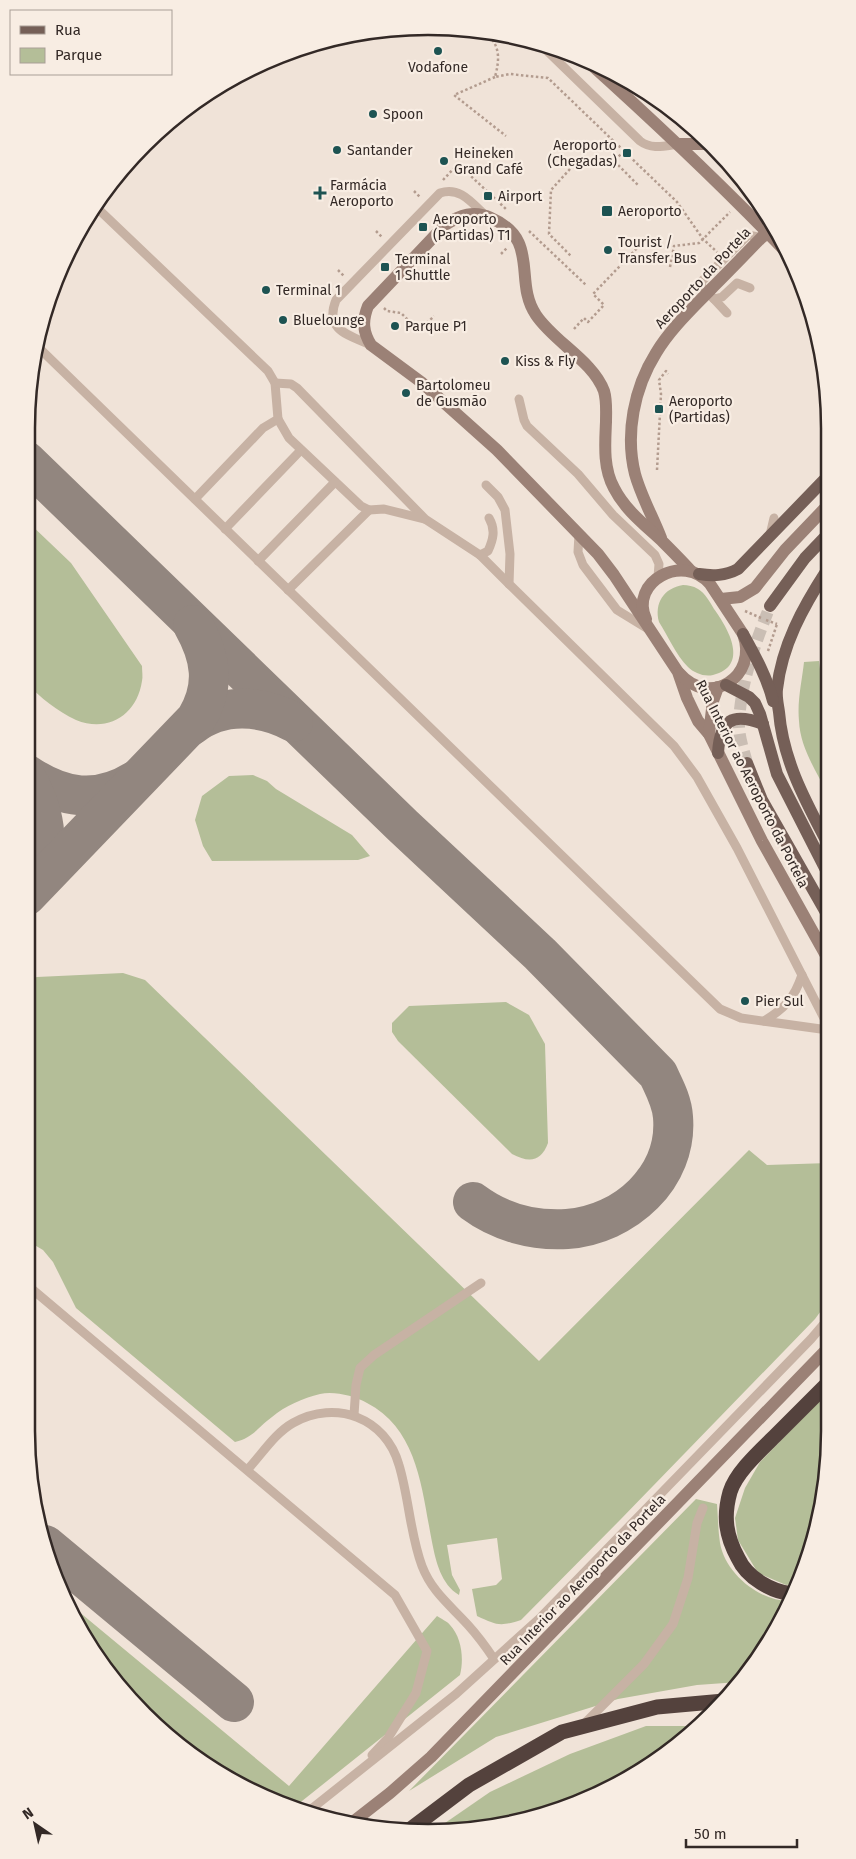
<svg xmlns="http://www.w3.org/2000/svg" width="856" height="1859" font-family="'Fira Sans',sans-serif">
  <rect width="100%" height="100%" fill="#f0e3d8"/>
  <g fill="#b4be98">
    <polygon points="639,90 672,109 703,140 693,137"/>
    <path d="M26,520L71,563L142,666C142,671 143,677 142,681C137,715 108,733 76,720C57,711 41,698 26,683Z"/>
    <path d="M683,585C688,585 693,586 698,589C705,593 710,602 714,609C728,628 750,666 713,675C704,677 694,673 688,667C676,655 668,636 659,622C654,603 664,588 683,585Z"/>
    <path d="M819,661L827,725L828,794C816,771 800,747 799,721C797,701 802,681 804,662Z"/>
    <polygon points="253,775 267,781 276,789 352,835 370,856 358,860 212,861 203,846 195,820 202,796 229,776"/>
    <path d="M123,973L145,980L539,1361L749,1150L767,1165L829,1163V1300L815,1319L620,1520L521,1620C499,1627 497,1625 477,1616L472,1589L496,1585L502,1579L497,1538L447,1545L452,1575L460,1590L459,1595C441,1584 436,1562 432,1542C422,1492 419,1430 367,1403C354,1396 335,1391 320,1394C303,1398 285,1406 272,1417C257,1428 254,1437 235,1442L76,1308L53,1262L43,1250L26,1240V980L37,977Z"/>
    <path d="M506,1002L529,1015L545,1044L548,1143C541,1162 529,1163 512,1154L398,1041L392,1032V1023L409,1006Z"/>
    <polygon points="830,1390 830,1431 822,1510 800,1583 786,1585 758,1573 738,1540 735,1518 745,1488 760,1462"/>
    <path d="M696,1499L717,1504C718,1517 718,1530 720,1543C725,1573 759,1601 789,1601L739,1682L697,1685L618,1699L496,1737L409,1791Z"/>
    <path d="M66,1601L289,1786L437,1616C441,1619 447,1621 450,1625C462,1638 464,1659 460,1675L297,1805L227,1779L126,1696L80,1632Z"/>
    <polygon points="646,1726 693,1726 629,1779 506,1825 432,1832 490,1792 570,1754"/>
  </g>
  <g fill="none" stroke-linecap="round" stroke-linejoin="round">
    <g stroke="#92867f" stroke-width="40">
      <path d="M26,461L403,826L540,954L658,1074C664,1087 672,1101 673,1117C678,1177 625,1225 567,1229C533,1231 500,1222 473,1202"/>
      <path d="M191,726C221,702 262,705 293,722"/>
      <path d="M26,774C63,799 97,804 136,780"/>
      <path d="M26,778C46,813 54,856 29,890"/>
      <path d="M26,896L196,719C216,686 211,657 193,625"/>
      <polyline points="45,1545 234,1702"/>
    </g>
    <path stroke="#cabeb4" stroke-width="12" stroke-dasharray="12 6" stroke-linecap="butt" d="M747,763C744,751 739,738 739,725C740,684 755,644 770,606"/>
    <g stroke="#b39c8f" stroke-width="2.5" stroke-dasharray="2.5 2.5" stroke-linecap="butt">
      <path d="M486,32C500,46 500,58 495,77L510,74L548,78L677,202L703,239L717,252"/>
      <polyline points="495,77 454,95 506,136"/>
      <polyline points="624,151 614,161 639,186"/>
      <polyline points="570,169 551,190 549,234 571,256"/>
      <polyline points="443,180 458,164 507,210"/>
      <polyline points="741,187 742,178"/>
      <polyline points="414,191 421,198"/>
      <polyline points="376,231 382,237"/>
      <polyline points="529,231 586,285"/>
      <polyline points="501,254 507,248"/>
      <polyline points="670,267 674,246 699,243 730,212"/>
      <polyline points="338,270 344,276"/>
      <polyline points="384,308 387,311 401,313 419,331 434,316"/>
      <polyline points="574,329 584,318 588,322 604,305 593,294 641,244"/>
      <polyline points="657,470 661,394 659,380 666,371 668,374"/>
      <polyline points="745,611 761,618"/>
      <polyline points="766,620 777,624"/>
      <polyline points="768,651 777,624"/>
    </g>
    <g stroke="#c7b2a4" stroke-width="9">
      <polyline points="512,36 546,46"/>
      <path d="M540,44L640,141C652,150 664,146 679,144"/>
      <polyline points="94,205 268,371 275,383 278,419 263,428 195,499"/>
      <polyline points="750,288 737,283 722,297 714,299 699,284 748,235 764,238"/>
      <polyline points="714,299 727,313"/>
      <polyline points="36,345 720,1009 741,1018 828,1030"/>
      <path d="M371,345C348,335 324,330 336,300L440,193C460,186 472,203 486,216"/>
      <path d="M275,383L291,384L297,388L425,519L480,555L488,551C493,540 496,530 489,518"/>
      <polyline points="519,399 524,420 527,426 578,474 613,515 655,555 659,564 658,577"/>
      <polyline points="278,419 289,438 361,506 369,510 384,509 424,519"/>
      <polyline points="486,485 498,497 505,510 510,554 509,584 674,746 697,777 737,848 828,1026"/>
      <polyline points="225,529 301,450"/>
      <polyline points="579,534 578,552 583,565 617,610 648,629"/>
      <polyline points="770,535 774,518"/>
      <polyline points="480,555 509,584"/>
      <polyline points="258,561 335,482"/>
      <polyline points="288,590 369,510"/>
      <path d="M764,1021C785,1008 794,999 802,975"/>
      <polyline points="26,1284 395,1595 427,1651 416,1693 388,1738 372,1755"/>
      <polyline points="354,1415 356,1385 360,1368 374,1355 481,1283"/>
      <path d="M248,1469C262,1454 275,1433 293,1423C336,1399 386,1418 399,1465C409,1498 410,1534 422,1566C432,1592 450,1605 468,1625C478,1636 486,1647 494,1659"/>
      <polyline points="583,1725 644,1664 673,1624 688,1578 697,1523 703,1508"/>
      <polyline points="310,1810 456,1694 541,1617 811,1339 829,1318"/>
    </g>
    <g stroke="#9b8176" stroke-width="12">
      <path d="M585,59C655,122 723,186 788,254"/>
      <polyline points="679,144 708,144"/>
      <path d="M661,538C653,517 641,496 635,474C625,434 634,388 656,353C671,328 693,308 713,287C733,267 752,247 772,227"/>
      <path d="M691,571C682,561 672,551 662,541C645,525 625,510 614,488C603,468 605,444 606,422C606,412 607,401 604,391C593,361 554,342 536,315C513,281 541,240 491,218C474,210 460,215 445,225L368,306C362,321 363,332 371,345L421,382L497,450L598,554L614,575L678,672L687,698L698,721L709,734L762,841L828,959"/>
      <polyline points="721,599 740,597 755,588 785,550 827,506"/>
      <path d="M646,619C629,582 683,552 710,584L743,634C759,677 709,708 679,673"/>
      <polyline points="709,734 713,701 718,687"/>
      <polyline points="349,1825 390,1793 431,1757 829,1347"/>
    </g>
    <g stroke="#755f57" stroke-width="12">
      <path d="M827,570C803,607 782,645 777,689C776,697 778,705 779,712C783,761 806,802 828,844"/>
      <path d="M699,574C713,576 725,576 738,569L827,477"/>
      <polyline points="770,606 805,558 827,535"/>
      <path d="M743,634C755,656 767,677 773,701"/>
      <polyline points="726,685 749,697 755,703 760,714 777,774 828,874"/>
      <path d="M718,753C720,720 732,712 763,724"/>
      <polyline points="747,763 762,800 828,916"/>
    </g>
    <g stroke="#54423d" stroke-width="15">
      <path d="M793,1594C772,1592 747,1578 738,1558C726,1536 723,1517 730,1492C736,1472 761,1450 776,1435C794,1417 812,1399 830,1381"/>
      <polyline points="408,1831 469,1785 562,1732 657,1707 724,1701"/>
    </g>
  </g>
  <g fill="#1d5352" stroke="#f8ede3" stroke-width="2">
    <circle cx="438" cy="51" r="5"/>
    <circle cx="373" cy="114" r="5"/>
    <circle cx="337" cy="150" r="5"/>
    <rect x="622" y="148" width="10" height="10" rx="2.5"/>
    <circle cx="444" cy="161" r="5"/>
    <path d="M317.5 185.5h5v5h5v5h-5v5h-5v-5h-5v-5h5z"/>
    <rect x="483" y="191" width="10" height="10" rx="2.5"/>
    <rect x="601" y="205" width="12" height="12" rx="2.5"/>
    <rect x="418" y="222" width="10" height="10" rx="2.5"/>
    <circle cx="608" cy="250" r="5"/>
    <rect x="380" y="262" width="10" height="10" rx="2.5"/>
    <circle cx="266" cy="290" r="5"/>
    <circle cx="283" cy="320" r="5"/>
    <circle cx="395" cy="326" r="5"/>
    <circle cx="505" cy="361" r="5"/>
    <circle cx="406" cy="393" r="5"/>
    <rect x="654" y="404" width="10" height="10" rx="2.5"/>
    <circle cx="745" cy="1001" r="5"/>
  </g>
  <g text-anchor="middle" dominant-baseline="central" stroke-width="4.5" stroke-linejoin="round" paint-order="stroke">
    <g font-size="14" fill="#332926" stroke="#f8ede3" text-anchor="start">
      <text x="438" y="67" text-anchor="middle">Vodafone</text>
      <text x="383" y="114">Spoon</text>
      <text x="617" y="145" text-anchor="end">Aeroporto<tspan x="617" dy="16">(Chegadas)</tspan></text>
      <text x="347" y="150">Santander</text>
      <text x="454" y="153">Heineken<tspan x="454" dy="16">Grand Café</tspan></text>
      <text x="330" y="185">Farmácia<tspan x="330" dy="16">Aeroporto</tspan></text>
      <text x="498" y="196">Airport</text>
      <text x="618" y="211">Aeroporto</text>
      <text x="433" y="219">Aeroporto<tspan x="433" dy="16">(Partidas) T1</tspan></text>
      <text x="618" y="242">Tourist /<tspan x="618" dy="16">Transfer Bus</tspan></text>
      <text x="395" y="259">Terminal<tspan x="395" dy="16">1 Shuttle</tspan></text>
      <text x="276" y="290">Terminal 1</text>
      <text x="293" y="320">Bluelounge</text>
      <text x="405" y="326">Parque P1</text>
      <text x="515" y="361">Kiss &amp; Fly</text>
      <text x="416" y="385">Bartolomeu<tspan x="416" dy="16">de Gusmão</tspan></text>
      <text x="669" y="401">Aeroporto<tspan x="669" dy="16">(Partidas)</tspan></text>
      <text x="755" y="1001">Pier Sul</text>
    </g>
    <g font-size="14" fill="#332926" stroke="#f8ede3">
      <text transform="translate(703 278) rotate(-47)">Aeroporto da Portela</text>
      <text transform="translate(752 784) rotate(63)">Rua Interior ao Aeroporto da Portela</text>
      <text transform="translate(583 1580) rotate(-46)">Rua Interior ao Aeroporto da Portela</text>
    </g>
  </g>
  <path d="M0 0H856V1859H0ZM428 35H428A393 393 0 0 1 821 428V1431A393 393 0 0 1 428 1824H428A393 393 0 0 1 35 1431V428A393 393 0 0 1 428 35Z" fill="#f8ede3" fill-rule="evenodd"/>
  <path fill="none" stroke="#332926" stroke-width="2.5" d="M428 35H428A393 393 0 0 1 821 428V1431A393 393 0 0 1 428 1824H428A393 393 0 0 1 35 1431V428A393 393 0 0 1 428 35Z"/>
  <rect x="10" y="10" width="162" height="65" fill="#f8ede3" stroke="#a99f97"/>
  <rect x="20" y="26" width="25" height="8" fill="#755f57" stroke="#a99f97"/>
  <text x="55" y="35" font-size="15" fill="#332926">Rua</text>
  <rect x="20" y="48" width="25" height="15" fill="#b4be98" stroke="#a99f97"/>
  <text x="55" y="60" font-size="15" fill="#332926">Parque</text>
  <g transform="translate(35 1824) rotate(326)" stroke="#f8ede3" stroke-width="4" paint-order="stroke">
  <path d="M0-4L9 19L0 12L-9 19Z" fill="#332926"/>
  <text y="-8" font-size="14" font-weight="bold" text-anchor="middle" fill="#332926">N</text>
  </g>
  <path d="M686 1839v8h111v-8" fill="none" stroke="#332926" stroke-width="2.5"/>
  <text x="694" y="1839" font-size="15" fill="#332926" stroke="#f8ede3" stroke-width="4" paint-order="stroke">50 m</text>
</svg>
